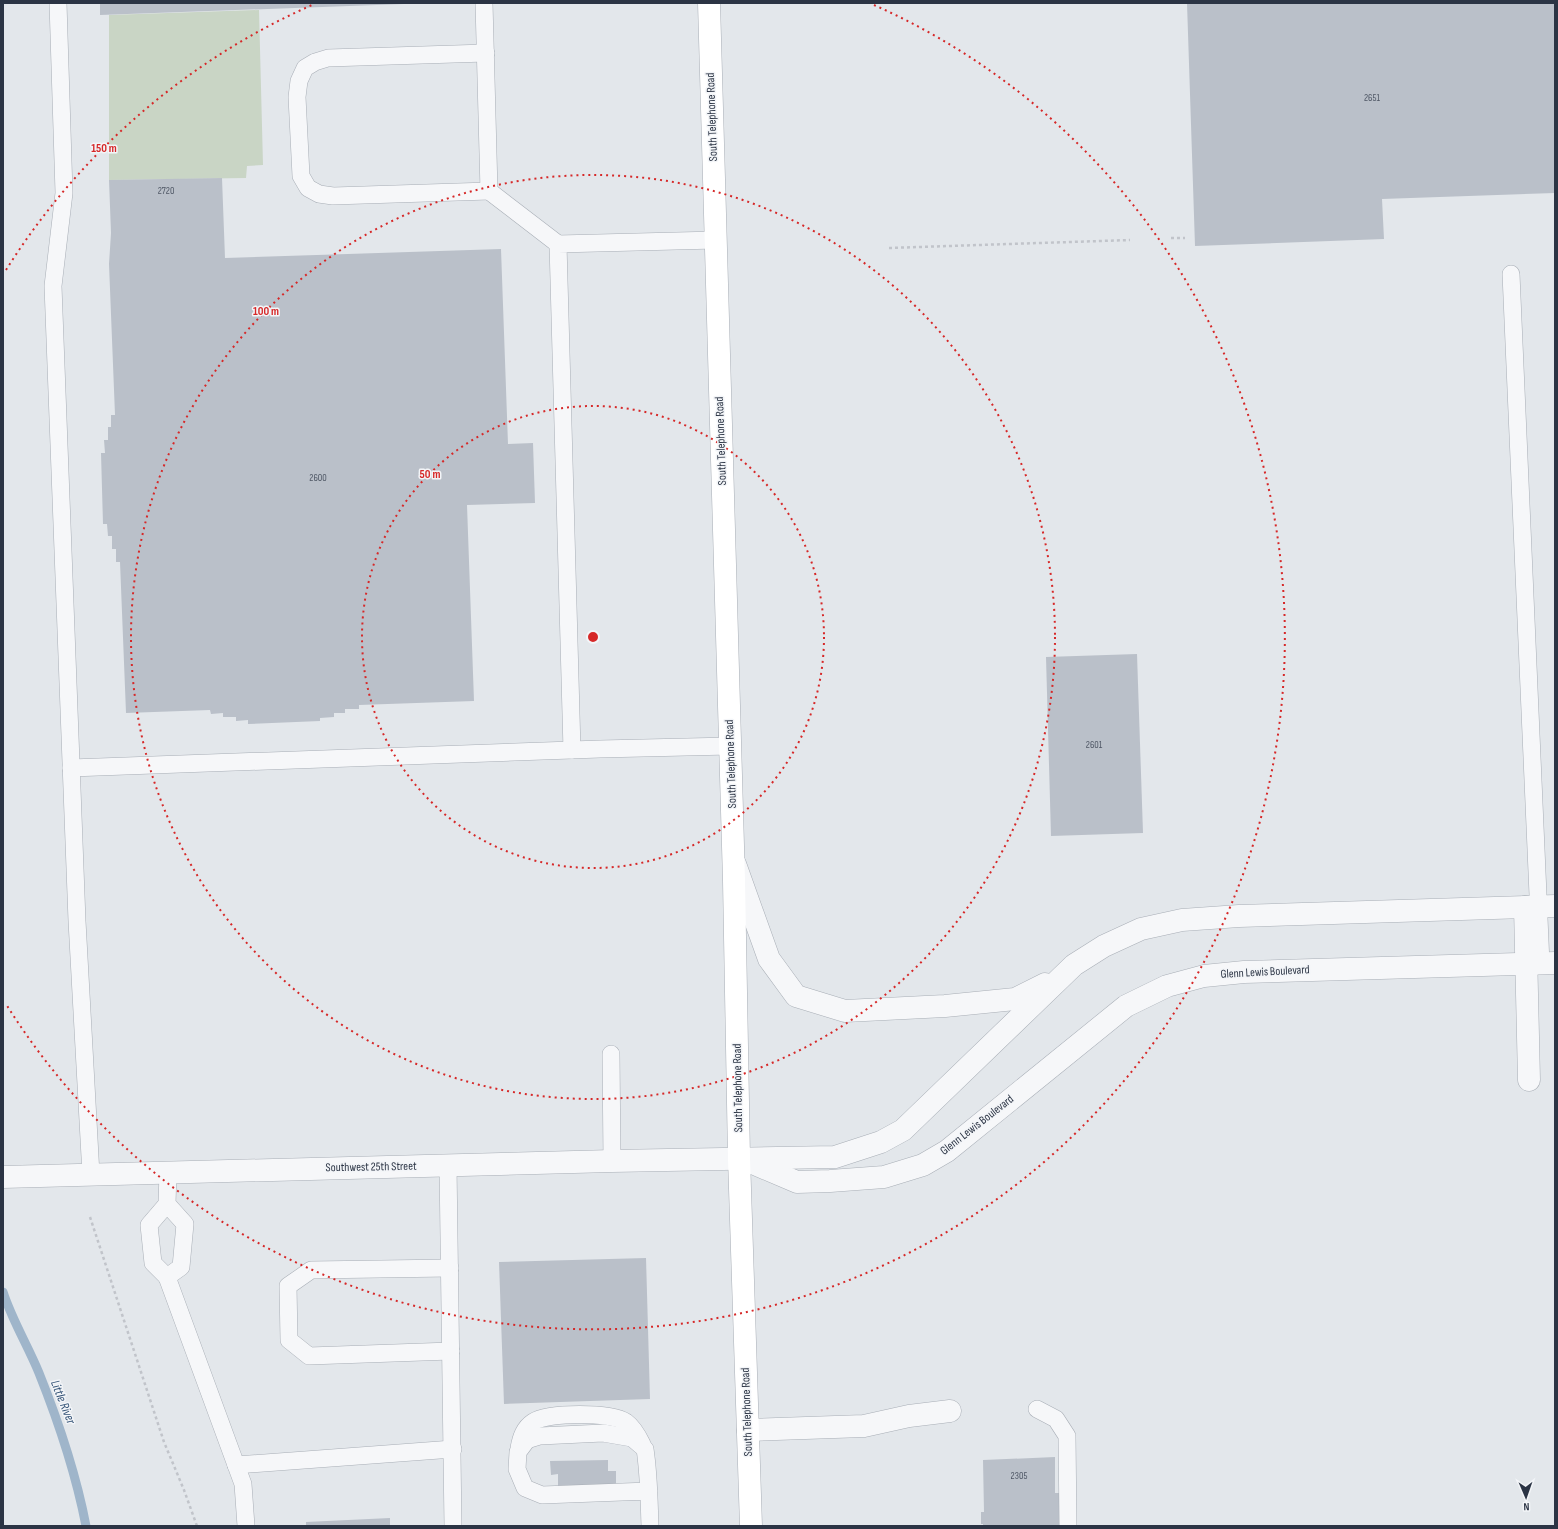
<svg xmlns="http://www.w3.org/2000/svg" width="1558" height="1529" font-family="'Sofia Sans Condensed',sans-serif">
  <rect width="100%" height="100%" fill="#e3e7eb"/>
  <polygon fill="#c9d5c5" points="259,10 263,165 247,166 246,178 109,180 109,15"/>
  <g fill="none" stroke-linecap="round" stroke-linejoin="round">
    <path stroke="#9fb5ca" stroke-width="9" d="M3,1292C12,1320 28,1346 39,1373C59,1423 76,1474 86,1526"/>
  </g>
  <g fill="#bac0c9">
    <polygon points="100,3 404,3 404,4 100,15"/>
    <polygon points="1187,3 1555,3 1555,193 1382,199 1384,239 1195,246"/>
    <polygon points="222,178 225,258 501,249 508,444 533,443 535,503 467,505 474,701 359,705 359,709 345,709 345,713 334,713 334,717 320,718 320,721 248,724 248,720 236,721 236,717 223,717 223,713 211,714 210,710 126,713 120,562 116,562 116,549 112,549 112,536 108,536 107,524 103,524 101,453 105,453 104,440 108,440 108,427 111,427 111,415 115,415 109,264 111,233 109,180"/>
    <polygon points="1137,654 1143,833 1051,836 1046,657"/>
    <polygon points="646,1258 650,1399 504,1404 499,1262"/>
    <polygon points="1055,1457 1055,1493 1061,1493 1061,1525 983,1526 983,1524 981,1524 981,1512 984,1512 983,1460"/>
    <polygon points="608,1460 608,1471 616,1471 616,1485 558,1486 558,1474 551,1475 550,1461"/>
    <polygon points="390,1518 390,1526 306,1526 306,1522"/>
  </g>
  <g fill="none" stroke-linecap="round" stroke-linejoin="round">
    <defs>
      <g id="service">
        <polyline points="58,3 64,193 53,286 77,921 91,1175"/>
        <polyline points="484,3 489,191 558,244"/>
        <polyline points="486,53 328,58 315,62 305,68 299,81 297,97 301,176 308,188 319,194 333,196 489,191"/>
        <polyline points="1511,274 1541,964"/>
        <polyline points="572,750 558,244 716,240"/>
        <polyline points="71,768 600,749 730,746"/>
        <polyline points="611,1054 612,1161"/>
        <polyline points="448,1165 453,1526"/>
        <polyline points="167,1204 185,1224 181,1267 167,1277 153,1263 149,1225 167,1204 168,1172"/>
        <polyline points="450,1268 311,1270 288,1286 289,1340 309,1356 451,1351"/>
        <polyline points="167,1277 243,1484 246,1526"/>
        <polyline points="1037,1409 1056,1419 1067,1436 1068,1526"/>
        <path d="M519,1448C521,1437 524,1428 533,1422C548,1412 611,1412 626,1422C633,1427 638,1436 642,1444"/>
        <polyline points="236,1465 453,1449"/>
        <path d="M649,1491L542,1495L525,1488L517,1469L518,1452L527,1440L540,1436L603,1433L632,1438L645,1449C649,1475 649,1500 650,1526"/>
      </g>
      <g id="minor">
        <polyline points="1525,907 1529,1080"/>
        <polyline points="748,1430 864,1426 909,1416 950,1411"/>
      </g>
      <g id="tertiary">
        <polyline points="735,864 769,959 796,996 845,1011 945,1006 1015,999 1045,984"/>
        <polyline points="750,1162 797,1182 830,1181 884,1177 923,1165 947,1151 1126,1006 1167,986 1204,976 1244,972 1555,963"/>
        <polyline points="3,1177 612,1161 835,1157 881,1142 903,1130 1074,965 1104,946 1141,929 1182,920 1239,916 1555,906"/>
      </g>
      <polyline id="secondary" points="709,3 734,881 739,1158 751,1526"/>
    </defs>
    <use href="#service" stroke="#a8aeb6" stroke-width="18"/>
    <use href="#minor" stroke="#a8aeb6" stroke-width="23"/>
    <use href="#tertiary" stroke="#a8aeb6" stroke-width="23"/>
    <use href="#secondary" stroke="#a8aeb6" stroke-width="23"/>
    <g stroke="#c1c4ca" stroke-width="2.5" stroke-dasharray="3 3" stroke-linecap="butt">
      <polyline points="1171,238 1185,238"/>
      <polyline points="889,248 1130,240"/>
      <polyline points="90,1217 164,1442 184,1490 197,1526"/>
    </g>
    <use href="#service" stroke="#f6f7f9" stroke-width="17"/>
    <use href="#minor" stroke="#f6f7f9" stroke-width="22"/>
    <use href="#tertiary" stroke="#f6f7f9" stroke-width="22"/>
    <use href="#secondary" stroke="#fff" stroke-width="22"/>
  </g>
  <g fill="none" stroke="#d62828" stroke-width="2" stroke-dasharray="2 4">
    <circle cx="593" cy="637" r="231"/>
    <circle cx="593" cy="637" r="462"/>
    <path d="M6 270A692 692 0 0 1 312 5M874 5A692 692 0 1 1 6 1004"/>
  </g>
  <g text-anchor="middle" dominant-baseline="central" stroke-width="3" stroke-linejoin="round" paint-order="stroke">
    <g font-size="10" fill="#4f5765">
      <text x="1372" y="98">2651</text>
      <text x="166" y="191">2720</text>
      <text x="318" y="478">2600</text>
      <text x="1094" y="745">2601</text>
      <text x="1019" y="1476">2305</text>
    </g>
    <g font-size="12" fill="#2b3444" stroke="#f3f5f8">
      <text transform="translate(712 117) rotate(-92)">South Telephone Road</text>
      <text transform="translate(721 441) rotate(-92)">South Telephone Road</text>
      <text transform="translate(731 764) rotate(-92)">South Telephone Road</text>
      <text transform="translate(1265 972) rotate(-3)">Glenn Lewis Boulevard</text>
      <text transform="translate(738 1088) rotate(-91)">South Telephone Road</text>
      <text transform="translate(977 1125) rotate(-38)">Glenn Lewis Boulevard</text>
      <text transform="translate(371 1167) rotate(-1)">Southwest 25th Street</text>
      <text transform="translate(747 1412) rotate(-92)">South Telephone Road</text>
    </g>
    <g font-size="13" font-style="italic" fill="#355477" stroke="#f3f5f8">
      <text transform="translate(63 1402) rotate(68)">Little River</text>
    </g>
  </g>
  <circle cx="593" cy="637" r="6" fill="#d62828" stroke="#f3f5f8" stroke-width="2"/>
  <g font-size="12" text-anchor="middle" font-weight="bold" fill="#d62828" stroke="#f3f5f8" stroke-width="3" stroke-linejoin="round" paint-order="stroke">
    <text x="104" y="152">150 m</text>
    <text x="266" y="315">100 m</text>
    <text x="430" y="478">50 m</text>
  </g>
  <rect width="1558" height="1529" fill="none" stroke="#2b3444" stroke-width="8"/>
  <g transform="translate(1526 1497) rotate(178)" stroke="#f3f5f8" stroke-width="3" paint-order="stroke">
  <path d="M0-3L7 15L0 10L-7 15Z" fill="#2b3444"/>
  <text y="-6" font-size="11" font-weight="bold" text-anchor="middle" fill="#2b3444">N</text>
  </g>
</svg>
